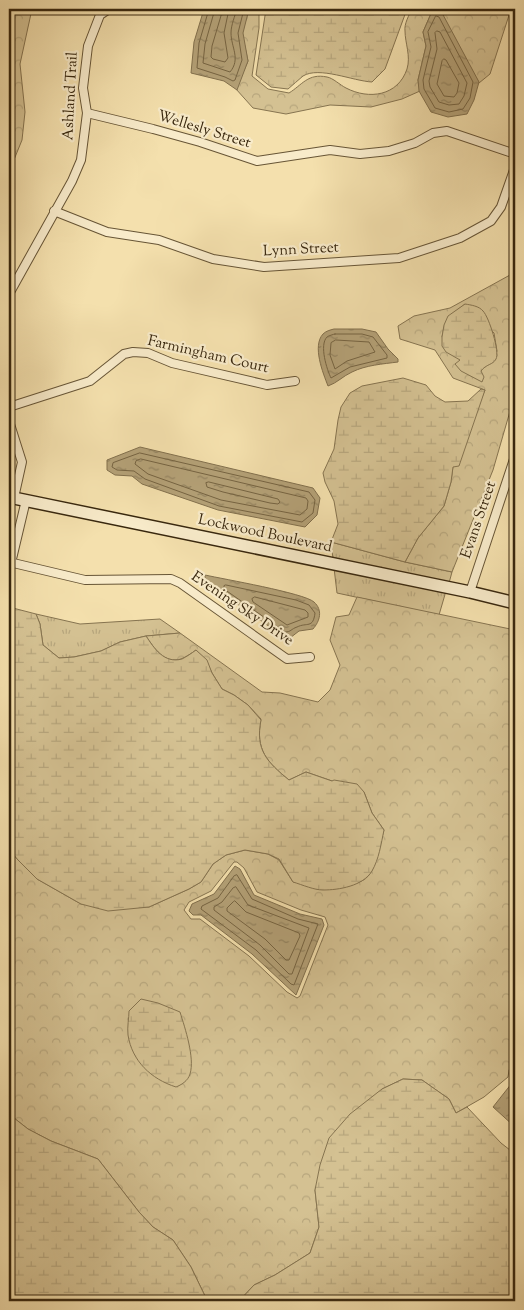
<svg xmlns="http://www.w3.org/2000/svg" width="524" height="1310" font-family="'Sorts Mill Goudy',serif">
  <defs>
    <pattern id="grass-tufts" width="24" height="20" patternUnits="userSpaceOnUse" patternTransform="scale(1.25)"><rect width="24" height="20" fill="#d4c192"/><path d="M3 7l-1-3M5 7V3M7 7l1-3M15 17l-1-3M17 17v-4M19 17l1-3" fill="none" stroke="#b7a67d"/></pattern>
    <pattern id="forest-crowns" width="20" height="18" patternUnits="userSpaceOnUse" patternTransform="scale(1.25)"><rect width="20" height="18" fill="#d4c192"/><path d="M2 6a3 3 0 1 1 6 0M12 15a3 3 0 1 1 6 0" fill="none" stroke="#b7a67d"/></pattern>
    <pattern id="wetland-marsh" width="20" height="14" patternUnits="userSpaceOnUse" patternTransform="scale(1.25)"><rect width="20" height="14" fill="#d4c192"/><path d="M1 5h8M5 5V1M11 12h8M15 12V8" fill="none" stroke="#b7a67d"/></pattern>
    <pattern id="water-ripples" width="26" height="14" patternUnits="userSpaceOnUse" patternTransform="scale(1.25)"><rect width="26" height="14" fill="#b4a177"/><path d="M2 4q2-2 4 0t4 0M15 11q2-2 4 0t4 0" fill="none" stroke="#938360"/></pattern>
  </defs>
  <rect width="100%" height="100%" fill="#f4e0ad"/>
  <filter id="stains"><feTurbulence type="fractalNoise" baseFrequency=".004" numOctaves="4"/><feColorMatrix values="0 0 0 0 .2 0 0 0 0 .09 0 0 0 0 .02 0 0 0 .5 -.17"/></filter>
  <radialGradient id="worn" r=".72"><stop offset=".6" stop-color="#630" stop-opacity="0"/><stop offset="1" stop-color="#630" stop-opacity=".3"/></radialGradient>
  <g fill="url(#grass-tufts)" stroke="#867450">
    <polygon points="331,542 405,562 452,572 449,583 333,559"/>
    <polygon points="334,568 446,591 439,615 337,593"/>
    <polygon points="36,614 80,624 160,619 180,633 146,636 120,642 101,651 74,657 59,658 43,645 40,624"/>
  </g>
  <g fill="url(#forest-crowns)" stroke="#867450" fill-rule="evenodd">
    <polygon points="9,9 32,9 20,64 25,112 22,140 9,172"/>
    <path d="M249,9H259V28L252,76L268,89L289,93C302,85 308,73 327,77C333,78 340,85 346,88C369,100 398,96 407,69C411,56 405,43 405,31C404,24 409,15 412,9H433L423,32L426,46L418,80L420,91L402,99L371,107L330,105L286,114L253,108L236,89L248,61L242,33Z"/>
    <polygon points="439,9 511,9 490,74 479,83"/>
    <path d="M515,274V394L493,470L452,572L405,562L418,538L444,506L451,482L453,466L485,390L453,378L435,350L400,339L398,326L414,316L450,308L510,275ZM465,304L494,333L497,351L493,362L485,365L481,371L461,361L442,337C446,315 449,317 465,304Z"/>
    <path d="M357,597L515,630V1062L509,1070L508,1077L484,1097L456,1113L449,1099L422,1080L403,1079L382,1089L315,1190L319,1227L310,1253L275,1275L254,1285L240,1300L215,1301L205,1296L191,1267L173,1240L153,1227L139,1212L98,1159L51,1141L28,1129L14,1118L9,1112V849L18,860L37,879L81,904L149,907L189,889L201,882L213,864L226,855L245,850L268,854L279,860L293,882C313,883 360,894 371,872C378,860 380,843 384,830L372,813L364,792L306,772L289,780C267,762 255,750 261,719L248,705L234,695L222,689L212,673L206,660L196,650C192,653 186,657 181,659C164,664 154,648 146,636L180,633L262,692L280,693L318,702L330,690L340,665L330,640L336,617L349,615ZM234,862H237L244,868L257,892L301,910L325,917L328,925L300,996L297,998L287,992L249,956L200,919H191L184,910L189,902L211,891Z"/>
  </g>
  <g fill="url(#wetland-marsh)" stroke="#867450">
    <path d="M266,9H407L385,69L372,82C353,81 319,66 303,76C298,80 293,85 288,89L271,87L256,75Z"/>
    <path d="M465,304C471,305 479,306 483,311C489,317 500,352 496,359C493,365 486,364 481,371L484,377L482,382L461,371L455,364L460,360L446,352L442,346V337L444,325L448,316Z"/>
    <polygon points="403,378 426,385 435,396 445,402 468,401 481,389 485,390 459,466 453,467 451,482 444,506 418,538 405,562 331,542 338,524 334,501 325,482 323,473 334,449 338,420 341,407 350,393 362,386"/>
    <path d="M9,607L36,614L40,624L43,645L59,658L74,657L101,651L120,642L146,636C154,648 164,664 182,659C186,657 192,653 196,650L207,660L212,673L222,689L234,695L248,705L261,720C255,750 267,762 289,780L306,772L332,781L334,780L357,784L364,792L372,813L384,830C381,844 379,859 372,871C363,886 339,890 323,890C314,890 303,885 293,882L279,859L268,854L245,850L226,855L213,864L201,882L189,889L149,907L108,911L81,904L37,879L18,860L9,849Z"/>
    <path d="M141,999L158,1003L180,1012C185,1028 195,1058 190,1074C188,1081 181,1085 176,1087C151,1079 132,1061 128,1035C127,1027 129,1018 129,1011Z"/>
    <path d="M403,1079L422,1080L449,1099L456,1113L467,1107L501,1143L515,1154V1301C505,1297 497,1294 488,1301H231L240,1300L254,1285L275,1275L310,1253L319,1227L315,1190L320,1165L329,1138L350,1114L382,1089Z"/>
    <polygon points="9,1112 14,1118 28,1129 51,1141 98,1159 139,1212 153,1227 173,1240 191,1267 205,1296 215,1301 9,1301"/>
  </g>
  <g fill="url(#water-ripples)" stroke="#82704d">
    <polygon points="204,9 249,9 243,33 248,61 237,90 224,81 191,73 194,42"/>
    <polygon points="433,9 439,9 441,11 479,82 474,100 467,114 448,117 431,112 419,91 418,80 426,46 423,32"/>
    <path d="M334,329H362L376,332L388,349L398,359V362C383,364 366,365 352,372C343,376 337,383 328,386C323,373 312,346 323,334C326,331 330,330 334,329Z"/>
    <polygon points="140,447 313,488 320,498 317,515 305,527 218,510 142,484 132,476 115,475 107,470 107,460"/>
    <path d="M205,575C223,579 304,593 314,602C323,610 320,621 313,629L299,631L290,638L283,636L205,582Z"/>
    <polygon points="235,866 240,869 254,895 300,914 322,919 324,925 296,995 252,954 201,915 193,915 189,911 192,904 214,894"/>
    <polygon points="515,1069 515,1127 493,1107 512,1083 513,1072"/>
  </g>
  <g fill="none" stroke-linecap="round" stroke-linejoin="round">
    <g stroke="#766442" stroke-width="1">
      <polyline points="209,9 199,43 197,68 225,77 233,81 235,80 242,60 238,33 244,9"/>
      <path d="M215,9L205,44L203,63L230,72C241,59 231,47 231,33C231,25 235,16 237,9"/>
      <polyline points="223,9 212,46 211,57 213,59 225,62 228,58 224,33 229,9"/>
      <polygon points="436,16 439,17 473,82 470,98 463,109 449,112 435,108 424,89 423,80 431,47 428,32"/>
      <polygon points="437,31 440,32 467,83 464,96 459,104 449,105 439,102 430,87 429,81 437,49 435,33"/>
      <polygon points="444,59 446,60 459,83 457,93 454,97 444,96 437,84 442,61"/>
      <path d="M335,334H362L373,337L387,355V358L350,367L331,378C327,370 319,345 327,337C328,336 334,334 335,334Z"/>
      <polygon points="336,340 369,342 375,352 347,361 335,369 330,355 331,343"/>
      <polygon points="140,453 309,492 315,500 313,513 302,522 219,506 145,479 134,471 117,470 112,467 113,463"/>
      <polygon points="141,459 306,498 308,501 307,509 300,515 221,500 148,474 135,464 136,461"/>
      <polygon points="209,482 278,499 280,502 278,504 270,503 223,492 207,487 206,483"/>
      <path d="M226,585L296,600L309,605L315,613C313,629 307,622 297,627C291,629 291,632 285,632L224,589V586Z"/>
      <polygon points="255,597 305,610 308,613 308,617 287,625 253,602 252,599"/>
      <polygon points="237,875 252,899 298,919 318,924 294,985 291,984 256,950 201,909 202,906 218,898 234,876"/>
      <polygon points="236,887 248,905 309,928 292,974 289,974 260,945 214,910 214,907 222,902 233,888"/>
      <polygon points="235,901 246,912 299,933 300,936 289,960 286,960 265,939 227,911 227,908 233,902"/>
    </g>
    <defs>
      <g id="street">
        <polyline points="87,113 153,129 200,142 257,161 330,150 360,154 389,151 415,143 433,133 447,131 515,154"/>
        <polyline points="54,211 107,232 159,240 213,259 264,267 399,258 460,238 491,221 501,207 515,167"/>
        <polyline points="9,294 72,181 81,160 87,113 83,88 88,46 100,15 109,9"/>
        <polyline points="9,407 90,381 124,354 133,352 148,353 172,363 267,385 295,381"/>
        <polyline points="9,421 22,462 14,498"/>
        <polyline points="9,562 85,580 171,579 180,583 287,659 310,657"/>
        <polyline points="11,563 26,500"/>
        <polyline points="470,592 515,456"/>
      </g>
      <polyline id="secondary" points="9,497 470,592 515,603"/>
    </defs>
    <use href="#street" stroke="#675536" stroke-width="10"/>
    <use href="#secondary" stroke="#38270e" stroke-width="14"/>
    <use href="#street" stroke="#f8ebca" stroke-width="8"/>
    <use href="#secondary" stroke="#f8ebca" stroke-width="11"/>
  </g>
  <g text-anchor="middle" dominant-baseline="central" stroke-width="4.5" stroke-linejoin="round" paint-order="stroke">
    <g font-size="15" fill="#38270e" stroke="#f8ebca">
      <text transform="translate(71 96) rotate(-87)">Ashland Trail</text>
      <text transform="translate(204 130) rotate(17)">Wellesly Street</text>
      <text transform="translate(301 250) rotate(-3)">Lynn Street</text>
      <text transform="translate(208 355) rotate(13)">Farmingham Court</text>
      <text transform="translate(479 520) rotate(-71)">Evans Street</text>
      <text transform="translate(265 534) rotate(12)">Lockwood Boulevard</text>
      <text transform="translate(242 609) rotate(34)">Evening Sky Drive</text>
    </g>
  </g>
  <rect width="524" height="1310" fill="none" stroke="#f4e0ad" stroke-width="30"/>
  <rect x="10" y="10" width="504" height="1290" fill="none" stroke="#38270e" stroke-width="2.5"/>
  <rect x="15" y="15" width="494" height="1280" fill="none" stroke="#38270e"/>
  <rect width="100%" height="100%" filter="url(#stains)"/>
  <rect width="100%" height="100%" fill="url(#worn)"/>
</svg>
